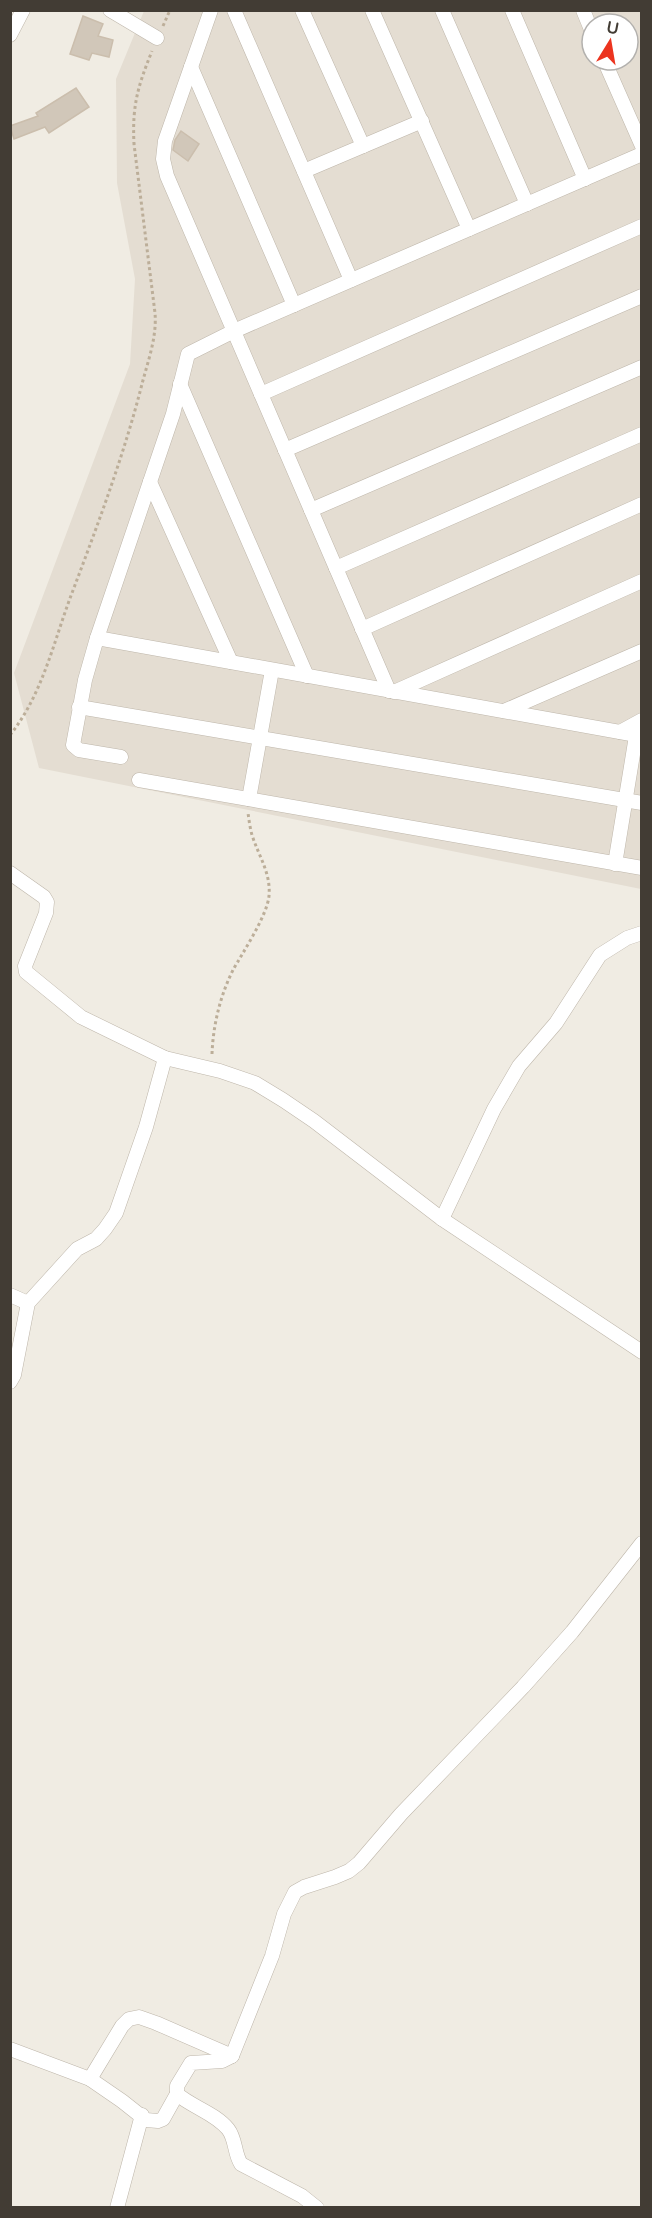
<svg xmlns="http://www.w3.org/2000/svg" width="652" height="2218" font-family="'Varela Round',sans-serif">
  <rect width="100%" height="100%" fill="#f0ece3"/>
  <path fill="#e4ddd2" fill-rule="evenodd" d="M144,11H641V889L39,768L14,673L130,364L135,279L117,183L116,79ZM592,24H628V60H592Z"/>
  <g fill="#d1c7b9" stroke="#cbbead" stroke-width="1.5">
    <polygon points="83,16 103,24 98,36 113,40 109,57 92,53 89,60 70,54"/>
    <polygon points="76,88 89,107 49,133 45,127 14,139 10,126 38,116 36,113"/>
    <polygon points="181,131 199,144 188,161 173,150 175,140"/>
  </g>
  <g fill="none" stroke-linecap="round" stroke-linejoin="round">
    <defs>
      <g id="street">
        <polyline points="110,10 157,38"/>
        <polyline points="211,10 165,141 163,159 167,176 389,691"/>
        <polyline points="234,10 351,280"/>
        <polyline points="302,10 363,146"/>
        <polyline points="372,10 469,229"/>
        <polyline points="442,10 527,204"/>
        <polyline points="512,10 585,179"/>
        <polyline points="583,10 592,32"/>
        <polyline points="10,35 23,10"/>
        <polyline points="604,60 642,146"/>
        <polyline points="191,67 294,305"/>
        <polyline points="304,171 422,121"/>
        <polyline points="180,384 307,676"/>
        <polyline points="261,394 642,226"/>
        <polyline points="285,450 642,296"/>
        <polyline points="150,482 231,662"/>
        <polyline points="311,510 642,367"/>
        <polyline points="336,568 642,434"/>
        <polyline points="362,629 642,504"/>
        <polyline points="97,638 642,736"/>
        <polyline points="394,692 642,581"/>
        <polyline points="79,707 642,803"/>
        <polyline points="504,711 642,651"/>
        <polyline points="620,732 642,720"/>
        <polyline points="121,757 79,750 73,745 85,680 97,638 173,414 188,354 234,331 642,154"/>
        <polyline points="139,780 642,868"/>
        <polyline points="249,799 272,670"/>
        <polyline points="615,864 636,736"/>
        <polyline points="10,873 44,897 47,902 46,913 25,966 26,972 81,1017 165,1058 220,1071 255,1083 283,1100 314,1121 442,1219 642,1352"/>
        <polyline points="442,1219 494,1109 519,1066 556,1023 600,955 627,938 642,933"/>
        <polyline points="10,1295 28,1303"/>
        <polyline points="10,1382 14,1375 28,1303 77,1249 96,1239 105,1229 116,1213 146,1127 165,1058"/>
        <polyline points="10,2049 90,2079 122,2101 146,2120 158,2121 163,2119 177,2094"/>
        <polyline points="90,2079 122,2026 129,2019 139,2017 156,2023 232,2056"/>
        <polyline points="117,2208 142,2115"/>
        <path d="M317,2208L302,2196L241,2164C234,2153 236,2139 228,2129C215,2113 192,2107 177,2094V2086L191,2063L222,2061L232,2056L272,1956L284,1914L295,1892L304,1887L335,1877L349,1871L359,1863L401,1814L523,1687L572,1632L642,1543"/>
      </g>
    </defs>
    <use href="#street" stroke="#beb6aa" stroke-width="15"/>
    <g stroke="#bcae99" stroke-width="3" stroke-dasharray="3 3" stroke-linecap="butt">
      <polyline points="163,26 170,10"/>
      <path d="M10,735C43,694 54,640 72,593C98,524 124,455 142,384C148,361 157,337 155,313L134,144C132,105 138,86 152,51"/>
      <path d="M212,1054C213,1026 220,996 233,970C243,952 267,916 269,896C271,873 259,857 252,835C250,828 249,820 248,813"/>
    </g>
    <use href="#street" stroke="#fff" stroke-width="14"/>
  </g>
  <rect width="652" height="2218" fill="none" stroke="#423c34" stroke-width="24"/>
  <g transform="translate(610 42) rotate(11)"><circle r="28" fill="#ffffff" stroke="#b3b1ae" stroke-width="1.5"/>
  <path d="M0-4.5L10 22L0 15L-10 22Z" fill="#ec341f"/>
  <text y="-9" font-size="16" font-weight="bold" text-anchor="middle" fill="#423c34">U</text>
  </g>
</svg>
